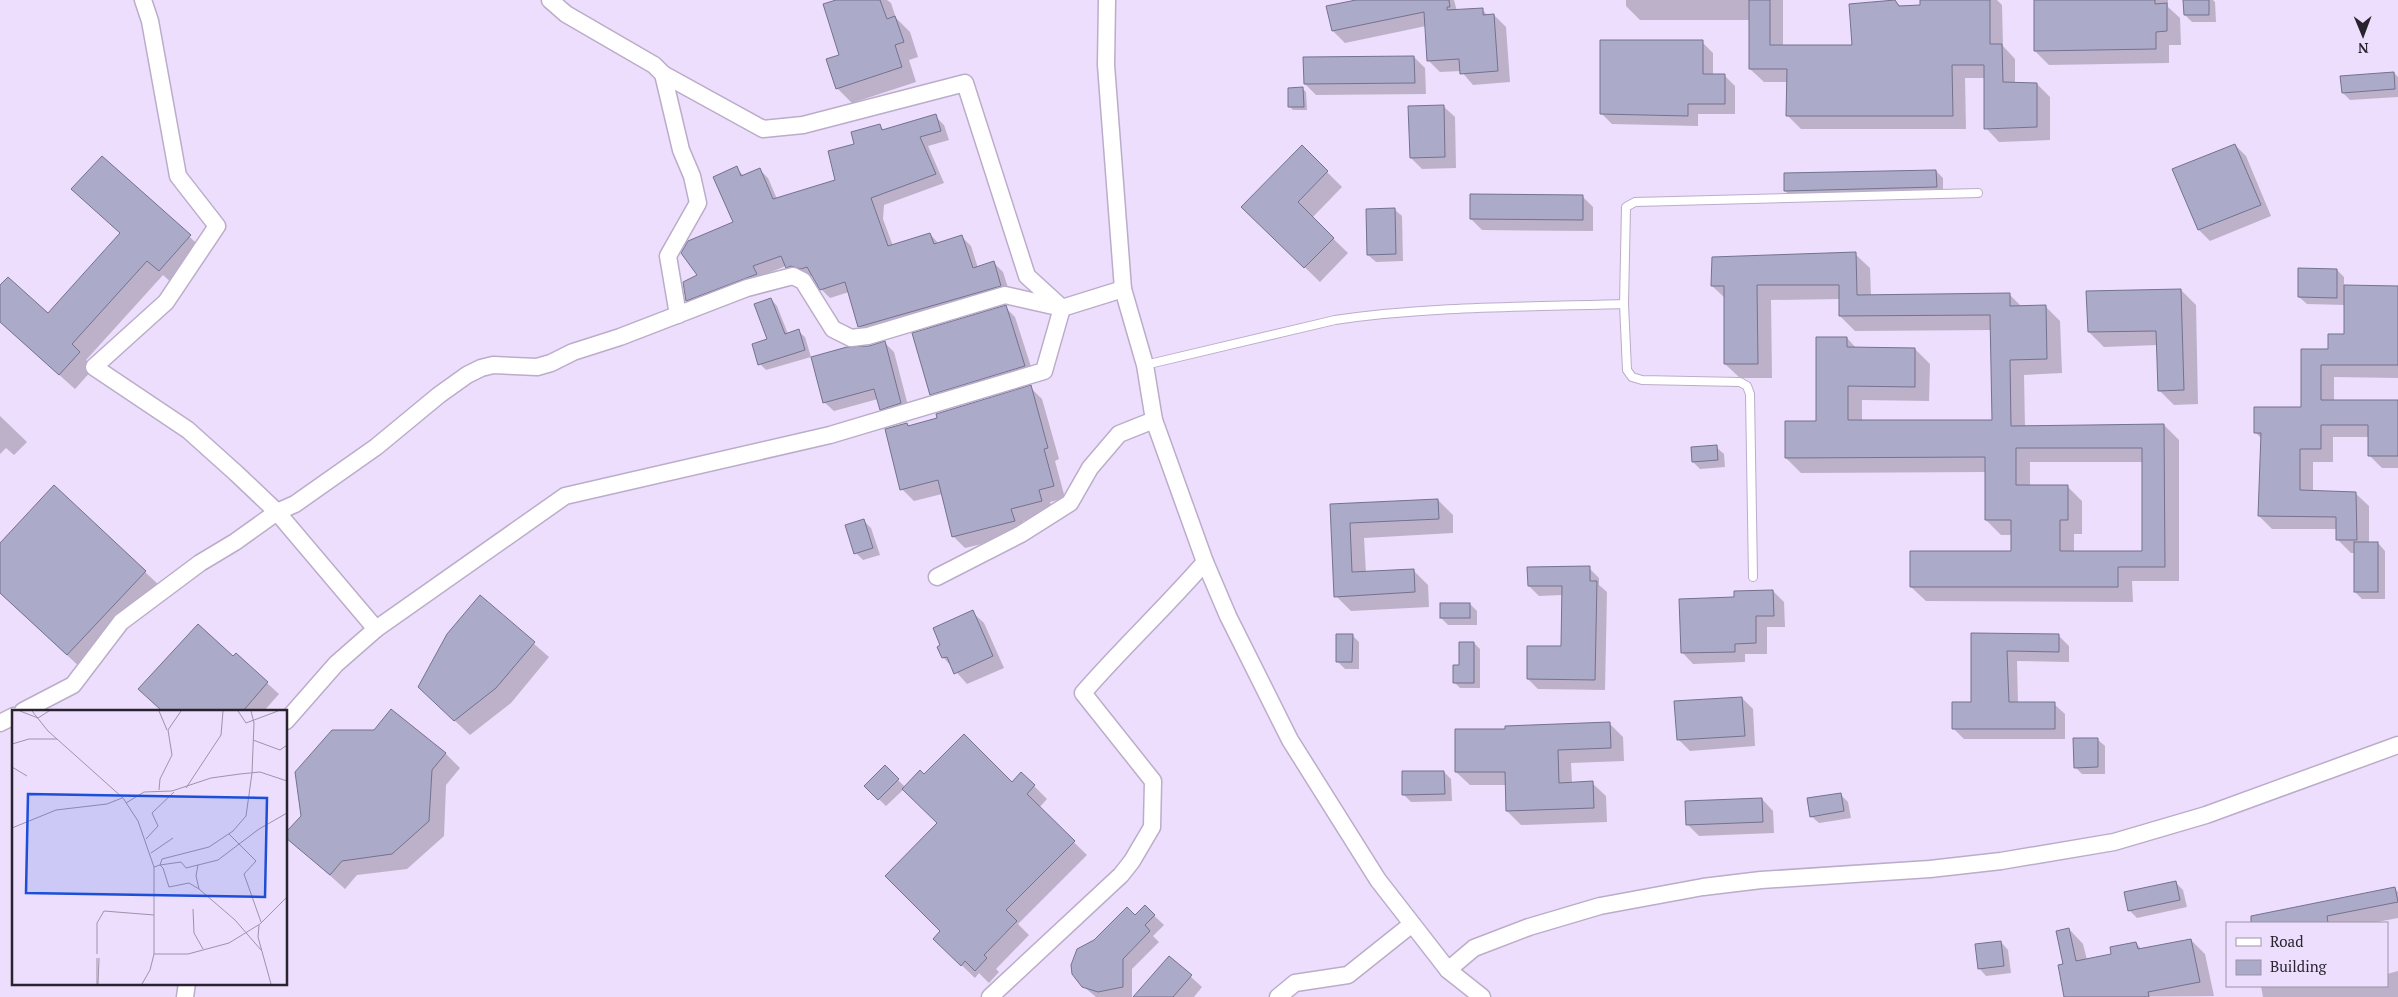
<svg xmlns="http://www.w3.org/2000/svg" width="2398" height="997" font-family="'PT Serif',serif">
  <rect width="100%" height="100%" fill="#ecdefc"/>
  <g fill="#0003" fill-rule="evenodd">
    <polygon points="840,0 887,0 891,3 896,18 910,32 918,57 909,60 916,82 852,103 837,88 841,56"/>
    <polygon points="1363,0 1454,0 1457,11 1482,9 1488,16 1494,15 1506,27 1510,82 1473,85 1461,71 1440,72 1428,60 1426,26 1345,43 1333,31"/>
    <polygon points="1626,0 1783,0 1783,46 1854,46 1895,1 1901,7 1922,6 1922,0 1997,0 2002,5 2003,46 2015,59 2015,84 2037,84 2050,97 2050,140 1999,142 1986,128 1985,78 1965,78 1966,129 1801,129 1788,116 1788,82 1764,82 1750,69 1750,20 1640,20 1626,6"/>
    <polygon points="2035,0 2168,0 2168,7 2180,18 2181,45 2169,45 2169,63 2049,65 2035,51"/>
    <polygon points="2185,0 2213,0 2215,2 2216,22 2192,22 2185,15"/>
    <polygon points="1702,42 1713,53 1713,75 1724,75 1735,86 1735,114 1698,114 1698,126 1612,124 1601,113"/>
    <polygon points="1414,57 1425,68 1426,94 1316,95 1305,84"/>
    <polygon points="2394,73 2398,77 2398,97 2350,100 2343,93"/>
    <polygon points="1303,89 1306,92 1307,110 1293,110 1290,107"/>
    <polygon points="1443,106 1455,117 1456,168 1422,169 1411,158"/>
    <polygon points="935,116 944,125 949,140 928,146 944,183 884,205 883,219 893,246 930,234 939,244 962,237 971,246 978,268 994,263 1003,272 1010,294 868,335 859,326 849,292 830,298 821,289 814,276 796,276 786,266 761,276 765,283 696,309 687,300 735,223 736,168 744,176 759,169 768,178 777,199 837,181 856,145 880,126 884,130"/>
    <polygon points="2235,145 2246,156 2271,216 2210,241 2199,230 2174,170"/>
    <polygon points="1302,147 1342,187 1312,218 1348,253 1320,282 1258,222"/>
    <polygon points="102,157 205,251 174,285 163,275 86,360 94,368 75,389 0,322 0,287 48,315 121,234"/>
    <polygon points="1936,171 1943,178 1943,194 1793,198 1785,191"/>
    <polygon points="1582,196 1593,207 1593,231 1482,230 1471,219"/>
    <polygon points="1394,209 1402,216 1403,261 1376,262 1368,255"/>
    <path d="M1855,254L1870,268L1871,296L2009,294L2022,307L2045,306L2060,321L2062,373L2024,375L2025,427L2164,425L2179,440V581H2132L2133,602L1926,601L1911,587L2012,552V535H2001L1986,520V472L1801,473L1786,458L1817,422L1847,338L1857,349H1915L1930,364L1929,401L1862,400V421H1993L1991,330L1855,331L1840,316V299L1771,300L1772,378H1740L1725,364V298L1712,286ZM2030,462H2143V552H2074V534H2082V501L2067,486H2030Z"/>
    <polygon points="2337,270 2344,277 2344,287 2398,287 2398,378 2334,377 2334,401 2398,401 2398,468 2382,468 2369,455 2369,437 2333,437 2333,462 2313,462 2313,492 2355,493 2369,506 2369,543 2378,543 2385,551 2385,599 2362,599 2355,592 2355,553 2351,553 2338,540 2338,529 2272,529 2259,516 2262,439 2255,432 2302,409 2302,350 2330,350 2345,335 2345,305 2307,304 2299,297"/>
    <polygon points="2181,290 2196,305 2198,404 2174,405 2159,390 2158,345 2104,347 2089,332"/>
    <polygon points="771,299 777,306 788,334 798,331 805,337 811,357 766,370 760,364 769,340"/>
    <polygon points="1005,307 1015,317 1034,376 942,404 932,394"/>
    <polygon points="885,343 894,352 910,413 891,419 881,409 878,399 834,411 824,402 869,347"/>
    <polygon points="1030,387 1042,399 1059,459 1055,461 1065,498 1050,502 1053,513 1023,521 1026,533 965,548 953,536 942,494 914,501 902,489 906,424 909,427 939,419"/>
    <polygon points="0,416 27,442 14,455 6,448 0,454"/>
    <polygon points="1716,447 1724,454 1725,467 1700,469 1693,462"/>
    <polygon points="1438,500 1453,515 1453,533 1364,538 1366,573 1413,570 1428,585 1429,607 1351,611 1336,596 1331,505"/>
    <polygon points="863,520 871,528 880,555 863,560 856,553"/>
    <polygon points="0,545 145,572 160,586 82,669 0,593"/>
    <polygon points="1589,568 1599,578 1599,585 1607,592 1605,690 1538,689 1528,679 1562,647 1563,595 1539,596 1529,586"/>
    <polygon points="1773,591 1784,602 1785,627 1767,627 1767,654 1745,654 1745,662 1693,664 1682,652 1735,599"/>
    <polygon points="480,597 549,657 511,703 470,735 435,702"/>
    <polygon points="1470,604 1477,611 1477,625 1448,625 1441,618"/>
    <polygon points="972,612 984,623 1004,668 967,684 943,657"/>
    <polygon points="1972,634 2059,636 2069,646 2069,662 2017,661 2018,704 2054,704 2065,714 2065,739 1964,739 1953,728 1973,703"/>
    <polygon points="1352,635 1359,642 1359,669 1345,669 1337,661"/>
    <polygon points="1474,643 1480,649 1480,688 1460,688 1454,682"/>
    <polygon points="236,655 279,694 264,711 163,711"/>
    <polygon points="1742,698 1753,709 1755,746 1690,751 1678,739"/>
    <polygon points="1609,723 1623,737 1624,761 1571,763 1572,783 1592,783 1606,796 1607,822 1521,825 1507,811 1507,785 1470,785 1456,772 1506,730"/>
    <polygon points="2097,739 2105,746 2105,774 2082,774 2075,767"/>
    <polygon points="445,753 460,768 446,785 444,836 407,869 357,875 345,889 286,836"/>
    <polygon points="885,767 905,787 924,776 1012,783 1021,773 1047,799 1039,808 1087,855 1018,924 1029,935 996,969 999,972 989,983 979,973 975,978 934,939 942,931 939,824 904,789 886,806 865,786"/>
    <polygon points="1444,772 1451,779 1452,801 1411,802 1403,794"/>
    <polygon points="1840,794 1848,802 1851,818 1819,823 1811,816"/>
    <polygon points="1762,799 1773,811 1774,833 1699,836 1688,825"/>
    <polygon points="2175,882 2183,890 2187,907 2137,918 2130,911 2126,893"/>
    <polygon points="2395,889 2398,892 2398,918 2372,923 2255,923 2254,917"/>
    <polygon points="1145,907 1164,925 1153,936 1159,942 1132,969 1132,997 1096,997 1077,981 1072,965 1135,917"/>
    <polygon points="2069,929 2083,944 2087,960 2112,955 2136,943 2142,950 2191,940 2205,954 2214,996 2065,997 2064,965"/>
    <polygon points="2001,942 2008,950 2011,973 1986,976 1979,968"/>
    <polygon points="1169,957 1202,987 1194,997 1134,997"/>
    <polygon points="2398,971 2398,997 2263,997 2261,986 2387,986 2387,974"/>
  </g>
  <g fill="#abaac9" stroke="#74728f" fill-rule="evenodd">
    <polygon points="836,0 880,0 887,19 895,16 904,42 895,45 902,67 836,89 826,59 839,55 823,4"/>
    <polygon points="1356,0 1449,0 1450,7 1447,7 1447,10 1483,8 1483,15 1494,14 1498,71 1460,74 1459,59 1427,61 1424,12 1332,31 1326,6"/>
    <polygon points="1749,0 1770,0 1770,45 1852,45 1849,4 1895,0 1899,6 1920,5 1920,0 1990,0 1990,44 2002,44 2003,82 2037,83 2037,127 1984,129 1984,65 1952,65 1953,116 1786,116 1787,69 1749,69"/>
    <polygon points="2034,0 2155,0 2155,4 2167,3 2167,31 2156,32 2156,49 2034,51"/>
    <polygon points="2183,0 2209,0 2209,15 2184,15"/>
    <polygon points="1600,40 1703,40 1703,74 1725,74 1725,104 1688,104 1688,116 1600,114"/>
    <polygon points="1414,56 1415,83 1304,84 1303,57"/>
    <polygon points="2394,72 2395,89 2342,93 2340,76"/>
    <polygon points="1303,87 1304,107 1288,107 1288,88"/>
    <polygon points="1444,105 1445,157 1410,158 1408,106"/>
    <polygon points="936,114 941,131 920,137 936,174 871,198 888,246 930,233 934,244 962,235 973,268 994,261 1001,286 858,327 845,282 820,290 807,267 801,269 791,266 786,268 781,256 753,266 757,274 686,301 683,282 697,275 681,253 688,241 733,222 713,177 737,166 741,176 760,168 773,199 835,180 828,151 854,144 851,132 880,124 882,130"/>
    <polygon points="2235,144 2261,205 2198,230 2172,169"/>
    <polygon points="1302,145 1328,171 1298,202 1334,238 1304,268 1241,207"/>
    <polygon points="102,156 191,235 159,271 147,261 72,344 80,352 59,375 0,322 0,285 8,277 48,313 120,233 71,189"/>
    <polygon points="1936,170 1937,187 1784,191 1784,173"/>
    <polygon points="1470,194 1583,195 1583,220 1470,219"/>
    <polygon points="1395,208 1396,254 1367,255 1366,209"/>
    <path d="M1856,252L1857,295L2010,293V306L2046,305L2047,359L2010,360L2011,426L2164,424L2165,567H2118V587H1910V551H2011V520H1985V457L1785,458V421H1816V337H1847V347L1915,348V387L1848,386V420H1992L1990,315L1839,316V285H1757L1758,364H1724V286H1711L1712,257ZM2016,448H2142V551H2060V520H2068V485H2016Z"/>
    <polygon points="2298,268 2337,269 2337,298 2298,297"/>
    <polygon points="2344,285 2398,286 2398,365 2321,365 2321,400 2398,400 2398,456 2368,456 2368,425 2321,425 2321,449 2300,449 2300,490 2356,492 2357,540 2336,540 2336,517 2258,516 2261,433 2254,433 2254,407 2301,407 2301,349 2328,349 2328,334 2344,334"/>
    <polygon points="2181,289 2184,390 2158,391 2156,331 2088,332 2086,291"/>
    <polygon points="771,298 785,334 799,329 805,350 758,365 752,344 767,339 754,304"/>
    <polygon points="1006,305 1025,366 930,395 912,333"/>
    <polygon points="885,341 901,403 880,410 874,389 823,403 811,357 847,347 869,346"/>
    <polygon points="1031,385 1048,448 1044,449 1054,486 1039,490 1042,501 1011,509 1015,521 952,537 938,480 900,490 885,429 907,423 908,426 937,418 936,414"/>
    <polygon points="1717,445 1718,460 1692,462 1691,447"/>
    <polygon points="54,485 146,571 67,655 0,593 0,543"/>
    <polygon points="1438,499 1439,519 1350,523 1352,572 1414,569 1415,592 1334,597 1330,504"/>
    <polygon points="864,519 873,548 854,554 845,525"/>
    <rect x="2354" y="542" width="24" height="50"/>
    <polygon points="1590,566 1590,581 1597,581 1595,680 1527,679 1527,646 1561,646 1562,586 1528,586 1527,567"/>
    <polygon points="1773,590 1774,616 1756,616 1756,643 1735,644 1735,652 1681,653 1679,599 1734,597 1734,591"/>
    <polygon points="480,595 535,642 496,688 454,721 418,687 447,634"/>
    <rect x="1440" y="603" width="30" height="15"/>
    <polygon points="973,610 993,656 954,674 947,657 942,658 937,647 940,645 933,628"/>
    <polygon points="198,624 233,656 236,653 268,682 243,711 162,711 138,689"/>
    <polygon points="1971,633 2059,634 2059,652 2007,651 2009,702 2055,702 2055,729 1952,729 1952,702 1971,702"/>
    <polygon points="1336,634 1353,634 1352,662 1336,662"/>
    <polygon points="1459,642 1474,642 1474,683 1453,683 1453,665 1459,665"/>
    <polygon points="1742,697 1745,736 1677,740 1674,701"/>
    <polygon points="391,709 446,753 432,770 429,821 392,854 342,861 330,875 286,838 286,832 301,816 295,772 332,730 374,730"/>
    <polygon points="1610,722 1611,748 1558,750 1559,783 1593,781 1594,808 1506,811 1505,772 1455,772 1455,729 1505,729 1505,726"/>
    <polygon points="964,734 1012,782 1021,772 1035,785 1027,794 1075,841 1006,910 1017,921 984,955 987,958 975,971 965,961 961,966 933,939 940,931 885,876 937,823 902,789 920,770 924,774"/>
    <polygon points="2073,738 2098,738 2098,767 2074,768"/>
    <polygon points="885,765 899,779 878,800 864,786"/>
    <polygon points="1402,771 1444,771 1445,794 1402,795"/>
    <polygon points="1841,793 1844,811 1810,817 1807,798"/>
    <polygon points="1762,798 1763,822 1686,825 1685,801"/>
    <polygon points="2176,881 2180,900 2128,911 2124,892"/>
    <polygon points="2395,887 2398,902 2327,916 2328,923 2251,923 2251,916"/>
    <polygon points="1145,905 1155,915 1145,925 1150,931 1123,959 1123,987 1098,992 1082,987 1072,974 1071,965 1077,949 1094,940 1127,907 1135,915"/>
    <polygon points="2069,928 2076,961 2111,954 2110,947 2136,942 2138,949 2191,939 2200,982 2148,992 2149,997 2064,997 2058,965 2063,964 2056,931"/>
    <polygon points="2001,941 2004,966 1978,969 1975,944"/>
    <polygon points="1169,956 1192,975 1173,997 1133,997"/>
  </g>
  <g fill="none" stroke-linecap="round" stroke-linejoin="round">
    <defs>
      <g id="service">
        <path d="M1145,365L1335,320C1430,306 1528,307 1624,304"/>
        <polyline points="1753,577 1750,394 1747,386 1740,382 1642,380 1632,377 1627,370 1624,304 1626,207 1635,202 1978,193"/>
      </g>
      <g id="minor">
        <polyline points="143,0 150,21 178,176 217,226 166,302 94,367 188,430 237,474 277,512 376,629"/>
        <polyline points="550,0 566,14 654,65 663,74 681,150 692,176 698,203 668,256 678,315"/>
        <polyline points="1107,0 1106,65 1123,289 1145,365 1154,420 1205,562 1228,616 1290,740 1378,880 1448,970 1482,997"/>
        <polyline points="663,74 763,129 803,125 965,83 1027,276 1062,308 1123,289"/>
        <polyline points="937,577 1021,534 1070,503 1090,468 1119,434 1154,420"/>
        <polyline points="23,711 73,685 121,622 200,563 235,542 277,512 295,504 376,447 439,395 467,375 481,368 493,365 537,367 551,363 573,352 620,337 747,288 793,276 803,281 833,329 851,338 868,336 1005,295 1062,308 1044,371 830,435 565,496 376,629 336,664 286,721"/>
        <polyline points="0,723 14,716"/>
        <polyline points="1448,970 1474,948 1529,927 1600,906 1703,887 1761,880 1930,869 2001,861 2114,842 2206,815 2398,745"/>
        <polyline points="185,997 187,983"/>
        <path d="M990,997L1121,875L1132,861L1152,827L1153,781L1083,693C1122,648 1166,607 1205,562"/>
        <polyline points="1278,997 1295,983 1348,975 1412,924"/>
      </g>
    </defs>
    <use href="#service" stroke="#bbadca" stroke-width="10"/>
    <use href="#minor" stroke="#bbadca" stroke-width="19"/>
    <use href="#service" stroke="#fff" stroke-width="8"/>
    <use href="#minor" stroke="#fff" stroke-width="16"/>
  </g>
  <g transform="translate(12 710)">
    <rect width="275" height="275" fill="#ecdefc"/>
    <path fill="none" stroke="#9e93aa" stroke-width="1" d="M8,1L26,8L37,1M20,1L36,21L111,88L126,111L142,157V244M147,1L155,20M226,1L234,13L266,1M239,1L242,13L240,63L234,106L221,121L197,137L150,149L148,155L169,152L174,158L206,150L247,119L275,103M241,30L268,40L275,35M0,34L17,29H45M0,57L15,66M174,78L209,25L211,1M147,80L148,69L160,45L156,20L169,1M114,93L132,82L160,81L199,68L228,64L248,62L275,71M0,118L44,100L95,94L110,88M217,124L244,151L232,164L249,212M134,129L146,116L140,103L162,82M139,143L161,128M186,155L184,166L187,179L223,210L249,240M142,157L148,155L151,158L157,177L177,173L187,179M181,199L182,223L191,239M247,215L246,227L259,274M85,244V213L92,201L142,205M85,274V248M86,274L87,248M130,274L138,260L142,244H176L217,233L248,214L275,187"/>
    <path fill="#1d4ed8" fill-opacity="0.15" stroke="#1d4ed8" stroke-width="2.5" d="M16,84L255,88L253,187L14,183Z"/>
    <rect width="275" height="275" fill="none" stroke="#29232f" stroke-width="2.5"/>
  </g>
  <rect x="2226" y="922" width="162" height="65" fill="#ecdefc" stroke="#9e93aa"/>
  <rect x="2236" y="938" width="25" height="8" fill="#ffffff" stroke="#9e93aa"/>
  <text x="2270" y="947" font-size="15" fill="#29232f">Road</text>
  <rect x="2236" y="960" width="25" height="15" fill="#abaac9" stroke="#9e93aa"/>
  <text x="2270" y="972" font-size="15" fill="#29232f">Building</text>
  <g transform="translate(2363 35) rotate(179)" stroke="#ecdefc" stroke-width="4" paint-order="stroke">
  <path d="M0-4L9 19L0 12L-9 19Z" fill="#29232f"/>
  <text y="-8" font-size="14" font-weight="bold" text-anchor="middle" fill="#29232f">N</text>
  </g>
</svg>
